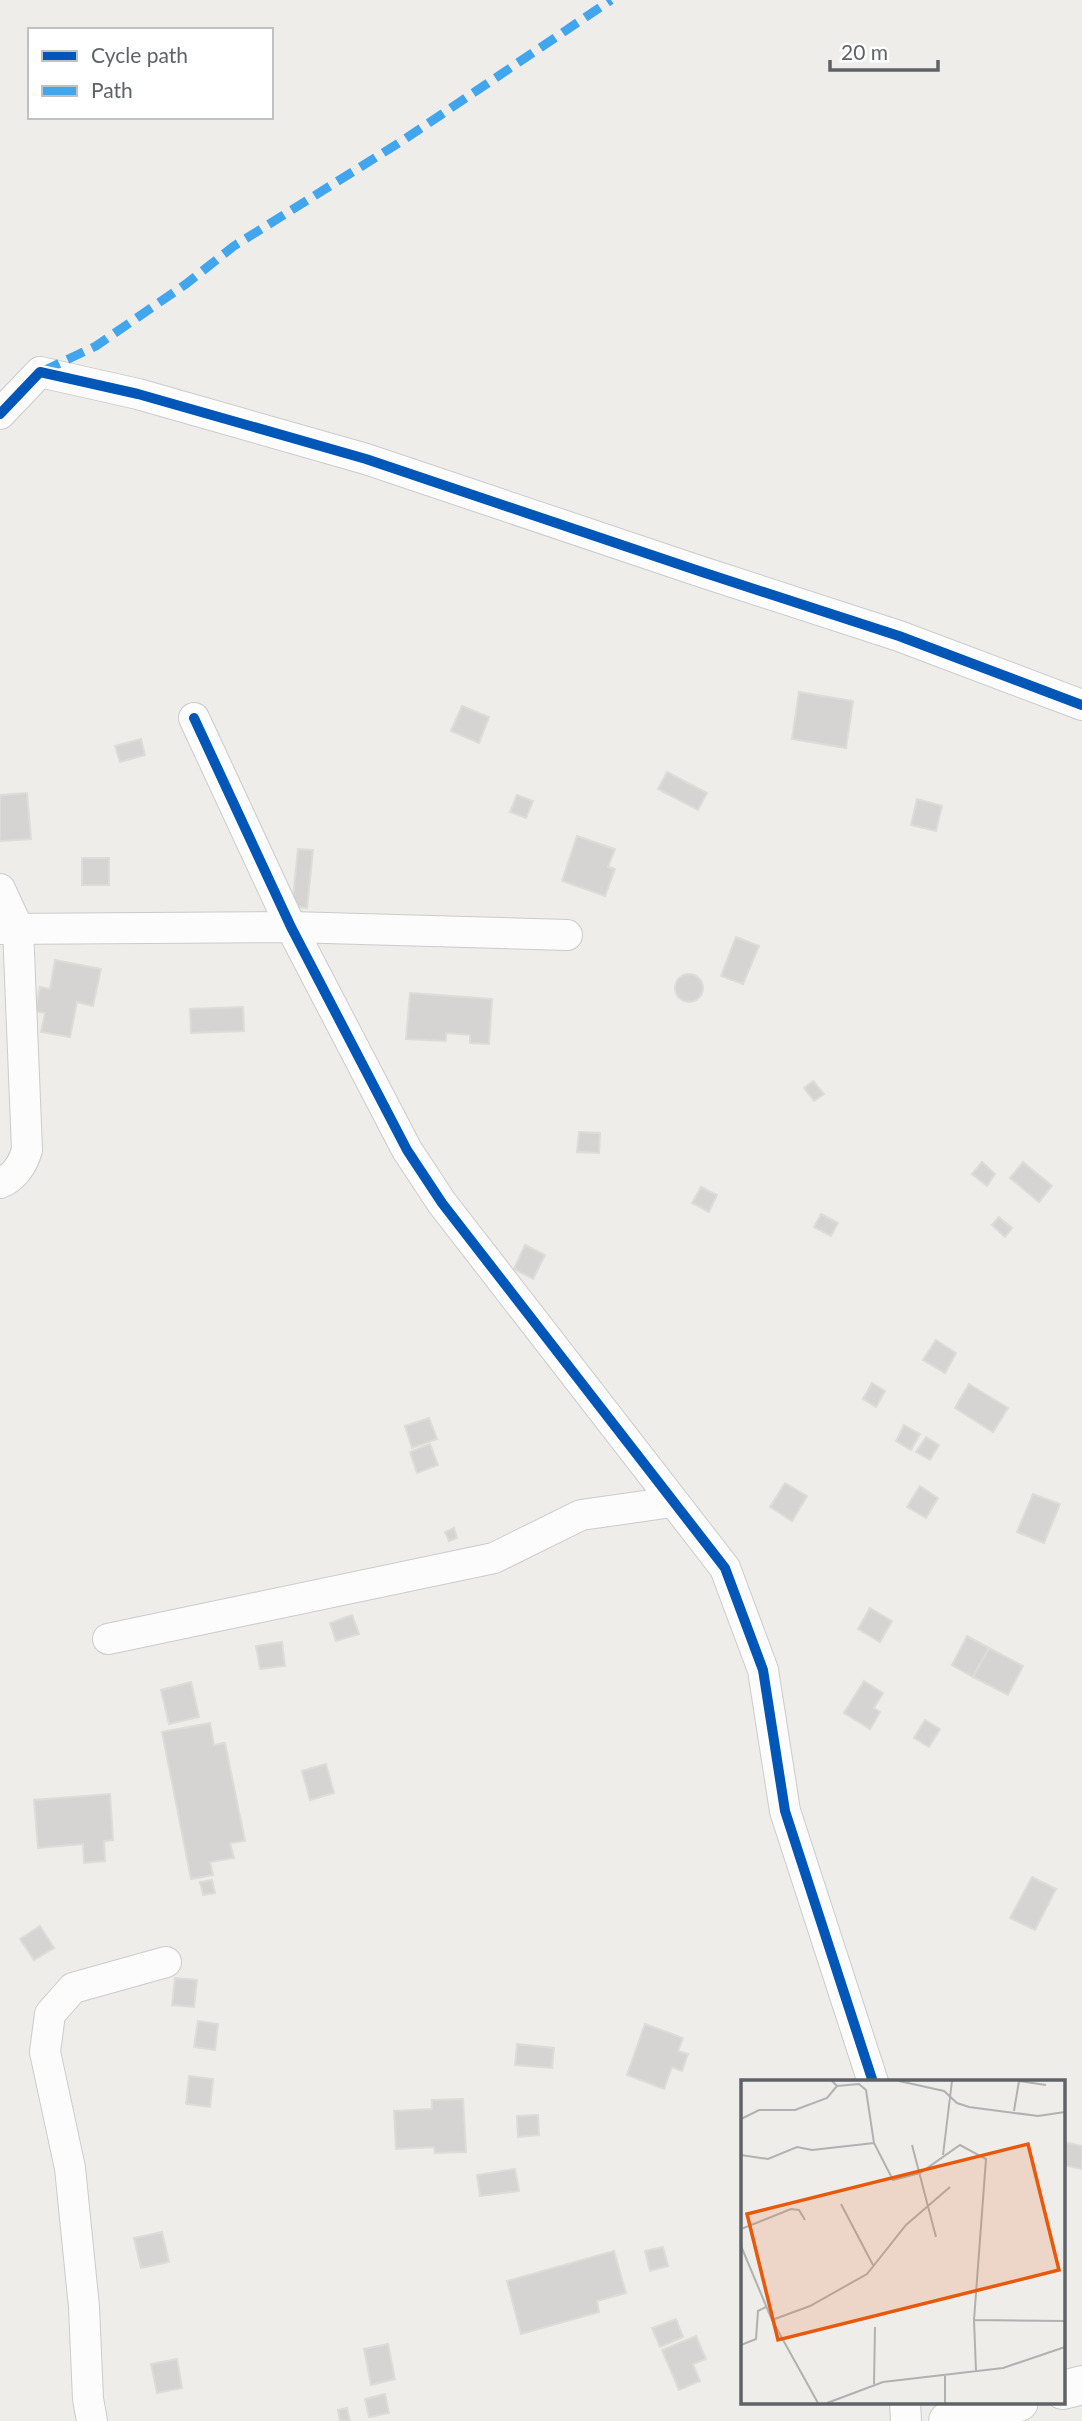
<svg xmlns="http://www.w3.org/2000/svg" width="1082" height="2421" font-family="Lato,sans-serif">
  <rect width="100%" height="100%" fill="#eeede9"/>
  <g fill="#d5d4d2" stroke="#dedcd8" stroke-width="2">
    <polygon points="799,692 853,701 846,748 792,739"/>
    <polygon points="462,706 489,717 479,743 451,731"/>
    <polygon points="141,739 145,755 120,762 115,746"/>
    <polygon points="667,772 707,793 698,810 658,789"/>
    <polygon points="27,793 31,839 0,841 0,795"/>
    <polygon points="517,795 533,801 526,818 510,812"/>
    <polygon points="917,799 942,806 936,831 911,825"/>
    <polygon points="577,836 615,849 608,867 615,869 605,896 562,881"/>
    <polygon points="298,849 313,850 307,908 292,906"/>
    <rect x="82" y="858" width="27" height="27"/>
    <polygon points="736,937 759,946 743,984 721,976"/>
    <polygon points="55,960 101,969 93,1006 77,1002 70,1037 41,1032 45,1013 35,1011 40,987 50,989"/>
    <circle cx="689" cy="988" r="14"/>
    <polygon points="410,993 492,999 489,1044 470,1043 470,1035 446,1033 446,1041 406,1039"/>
    <polygon points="243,1007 244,1031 191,1033 190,1009"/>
    <polygon points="813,1081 824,1094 814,1101 804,1088"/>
    <polygon points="579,1132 600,1133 599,1153 577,1152"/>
    <polygon points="982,1162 995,1174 987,1186 972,1174"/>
    <polygon points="1023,1162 1052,1186 1039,1202 1010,1178"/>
    <polygon points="701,1187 717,1195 709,1212 692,1203"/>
    <polygon points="821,1214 838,1223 831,1236 814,1227"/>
    <polygon points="999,1217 1012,1228 1005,1237 992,1225"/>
    <polygon points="525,1245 545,1255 533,1279 514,1269"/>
    <polygon points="936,1340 956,1353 945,1373 923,1360"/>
    <polygon points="872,1383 885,1391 876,1407 863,1399"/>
    <polygon points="969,1384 1008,1408 993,1432 955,1408"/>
    <polygon points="429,1418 437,1439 412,1448 405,1426"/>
    <polygon points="904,1425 920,1434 911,1450 896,1441"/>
    <polygon points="926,1437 939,1445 930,1460 916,1452"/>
    <polygon points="430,1444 438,1465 417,1473 410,1452"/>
    <polygon points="785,1483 807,1496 792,1521 770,1507"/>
    <polygon points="920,1486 938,1498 926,1518 907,1507"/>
    <polygon points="1033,1494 1060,1504 1044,1543 1017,1532"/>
    <polygon points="454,1528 457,1538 449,1541 445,1532"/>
    <polygon points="870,1608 892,1621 880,1642 858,1629"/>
    <polygon points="352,1615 359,1634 336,1641 330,1623"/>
    <polygon points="967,1636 989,1648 973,1677 952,1665"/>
    <polygon points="282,1642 285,1666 260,1669 256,1646"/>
    <polygon points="989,1648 1023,1666 1008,1695 973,1677"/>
    <polygon points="864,1681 883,1693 874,1708 880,1712 870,1729 844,1713"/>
    <polygon points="191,1682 199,1717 169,1724 161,1690"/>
    <polygon points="925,1720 940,1729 929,1747 914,1738"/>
    <polygon points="210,1723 214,1745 225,1743 245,1841 230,1843 234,1858 210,1862 213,1875 191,1879 162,1732"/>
    <polygon points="326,1764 334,1793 310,1800 302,1771"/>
    <polygon points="110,1794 113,1840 104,1841 105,1861 84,1863 83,1844 38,1848 34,1800"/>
    <polygon points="1032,1877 1056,1889 1035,1930 1010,1918"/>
    <polygon points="212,1880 215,1893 203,1895 200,1882"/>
    <polygon points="40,1926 54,1948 34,1960 20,1939"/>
    <polygon points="175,1978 197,1980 194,2007 172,2005"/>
    <polygon points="198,2021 218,2024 215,2050 194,2047"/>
    <polygon points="645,2024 683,2038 678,2051 688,2054 682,2071 672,2067 664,2089 627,2075"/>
    <polygon points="517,2044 554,2048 552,2068 515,2065"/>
    <polygon points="189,2076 213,2079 210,2107 186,2104"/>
    <polygon points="463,2099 466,2152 435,2153 434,2147 396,2149 394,2111 432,2109 432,2100"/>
    <polygon points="538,2115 539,2135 518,2137 517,2116"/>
    <polygon points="1063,2142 1082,2146 1082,2169 1063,2165"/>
    <polygon points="515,2169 519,2191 480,2196 477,2175"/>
    <polygon points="162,2232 169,2262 141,2268 134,2238"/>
    <polygon points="663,2247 668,2266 650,2271 645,2251"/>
    <polygon points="614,2251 626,2293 597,2301 599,2312 521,2334 507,2281"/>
    <polygon points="676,2319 683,2337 660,2347 652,2328"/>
    <polygon points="696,2336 706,2359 693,2364 700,2381 679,2390 662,2350"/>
    <polygon points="388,2344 395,2379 371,2385 364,2349"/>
    <polygon points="177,2359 182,2388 157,2393 151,2364"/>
    <polygon points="385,2394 389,2413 369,2417 365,2399"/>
    <polygon points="347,2408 350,2421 340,2421 338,2410"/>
  </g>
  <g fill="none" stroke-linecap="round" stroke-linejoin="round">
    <defs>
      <g id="street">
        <polyline points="0,414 40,372 138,394 366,459 702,572 899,636 1082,705"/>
        <polyline points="194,718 291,927 407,1150 442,1203 725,1568 763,1670 785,1811 873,2082"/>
        <path d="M0,889L18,928L27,1150C23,1164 14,1178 0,1183"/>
        <polyline points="0,929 291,927 567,935"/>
        <polyline points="108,1639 494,1558 581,1515 672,1502"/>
        <polyline points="905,2402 906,2421"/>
        <polyline points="92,2421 88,2399 84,2307 70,2168 45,2052 50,2014 73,1988 166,1962"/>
      </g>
      <g id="secondary">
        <polyline points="1063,2390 1082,2385"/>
        <polyline points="948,2421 1019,2402"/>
      </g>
    </defs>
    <use href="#street" stroke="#cacbcb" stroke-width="32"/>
    <use href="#secondary" stroke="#cacbca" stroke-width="40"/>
    <use href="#street" stroke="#fcfcfc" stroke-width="30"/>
    <use href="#secondary" stroke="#fcfcfc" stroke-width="38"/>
    <polyline stroke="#41a6ee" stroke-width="9" stroke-dasharray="18 9" stroke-linecap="butt" points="43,371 96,346 186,284 234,246 402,141 611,0"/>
    <defs>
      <g id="cycleway">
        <polyline points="0,414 40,372 138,394 366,459 702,572 899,636 1082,705"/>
        <polyline points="194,718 291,927 407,1150 442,1203 725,1568 763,1670 785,1811 873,2082"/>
      </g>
    </defs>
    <use href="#cycleway" stroke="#fff" stroke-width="15"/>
    <use href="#cycleway" stroke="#0057b8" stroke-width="10"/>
  </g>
  <g transform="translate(741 2080)">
    <rect width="324" height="324" fill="#eeede9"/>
    <path fill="none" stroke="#b0b2b1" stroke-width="2" d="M91,1L96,6L118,4L125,10L133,63L152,100L179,93L219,65L245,79L233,240L235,291M158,1L203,11L216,23L228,27L297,36L324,32M278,1L305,5M273,31L278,1M0,39L18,30H54L86,18L96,6M171,65L195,157M0,75L27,79L56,67L71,70L133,63M202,75L211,1M100,124L132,185M0,149L50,129L58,130L64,140M0,166L31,240L77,323M31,240L69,226L126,194L165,145L209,107M233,240L324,241M0,265L15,259L17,231L25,227M133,304L134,247M86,323L142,302L262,288L324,267M204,323V296"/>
    <path fill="#e8590c" fill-opacity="0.15" stroke="#e8590c" stroke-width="3.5" d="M287,64L318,190L37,260L6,134Z"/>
    <rect width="324" height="324" fill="none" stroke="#5e6367" stroke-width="3.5"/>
  </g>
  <rect x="28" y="28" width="245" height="91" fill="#ffffff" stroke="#bfc1c2" stroke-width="2"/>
  <rect x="42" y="51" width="35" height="10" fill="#0057b8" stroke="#bfc1c2" stroke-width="2"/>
  <text x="91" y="63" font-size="21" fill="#5e6367">Cycle path</text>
  <rect x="42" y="86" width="35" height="10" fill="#41a6ee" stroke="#bfc1c2" stroke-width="2"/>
  <text x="91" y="98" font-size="21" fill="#5e6367">Path</text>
  <path d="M830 60v10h108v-10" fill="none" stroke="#5e6367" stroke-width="3.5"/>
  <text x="841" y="60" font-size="21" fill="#5e6367" stroke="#ffffff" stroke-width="5" paint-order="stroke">20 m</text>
</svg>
